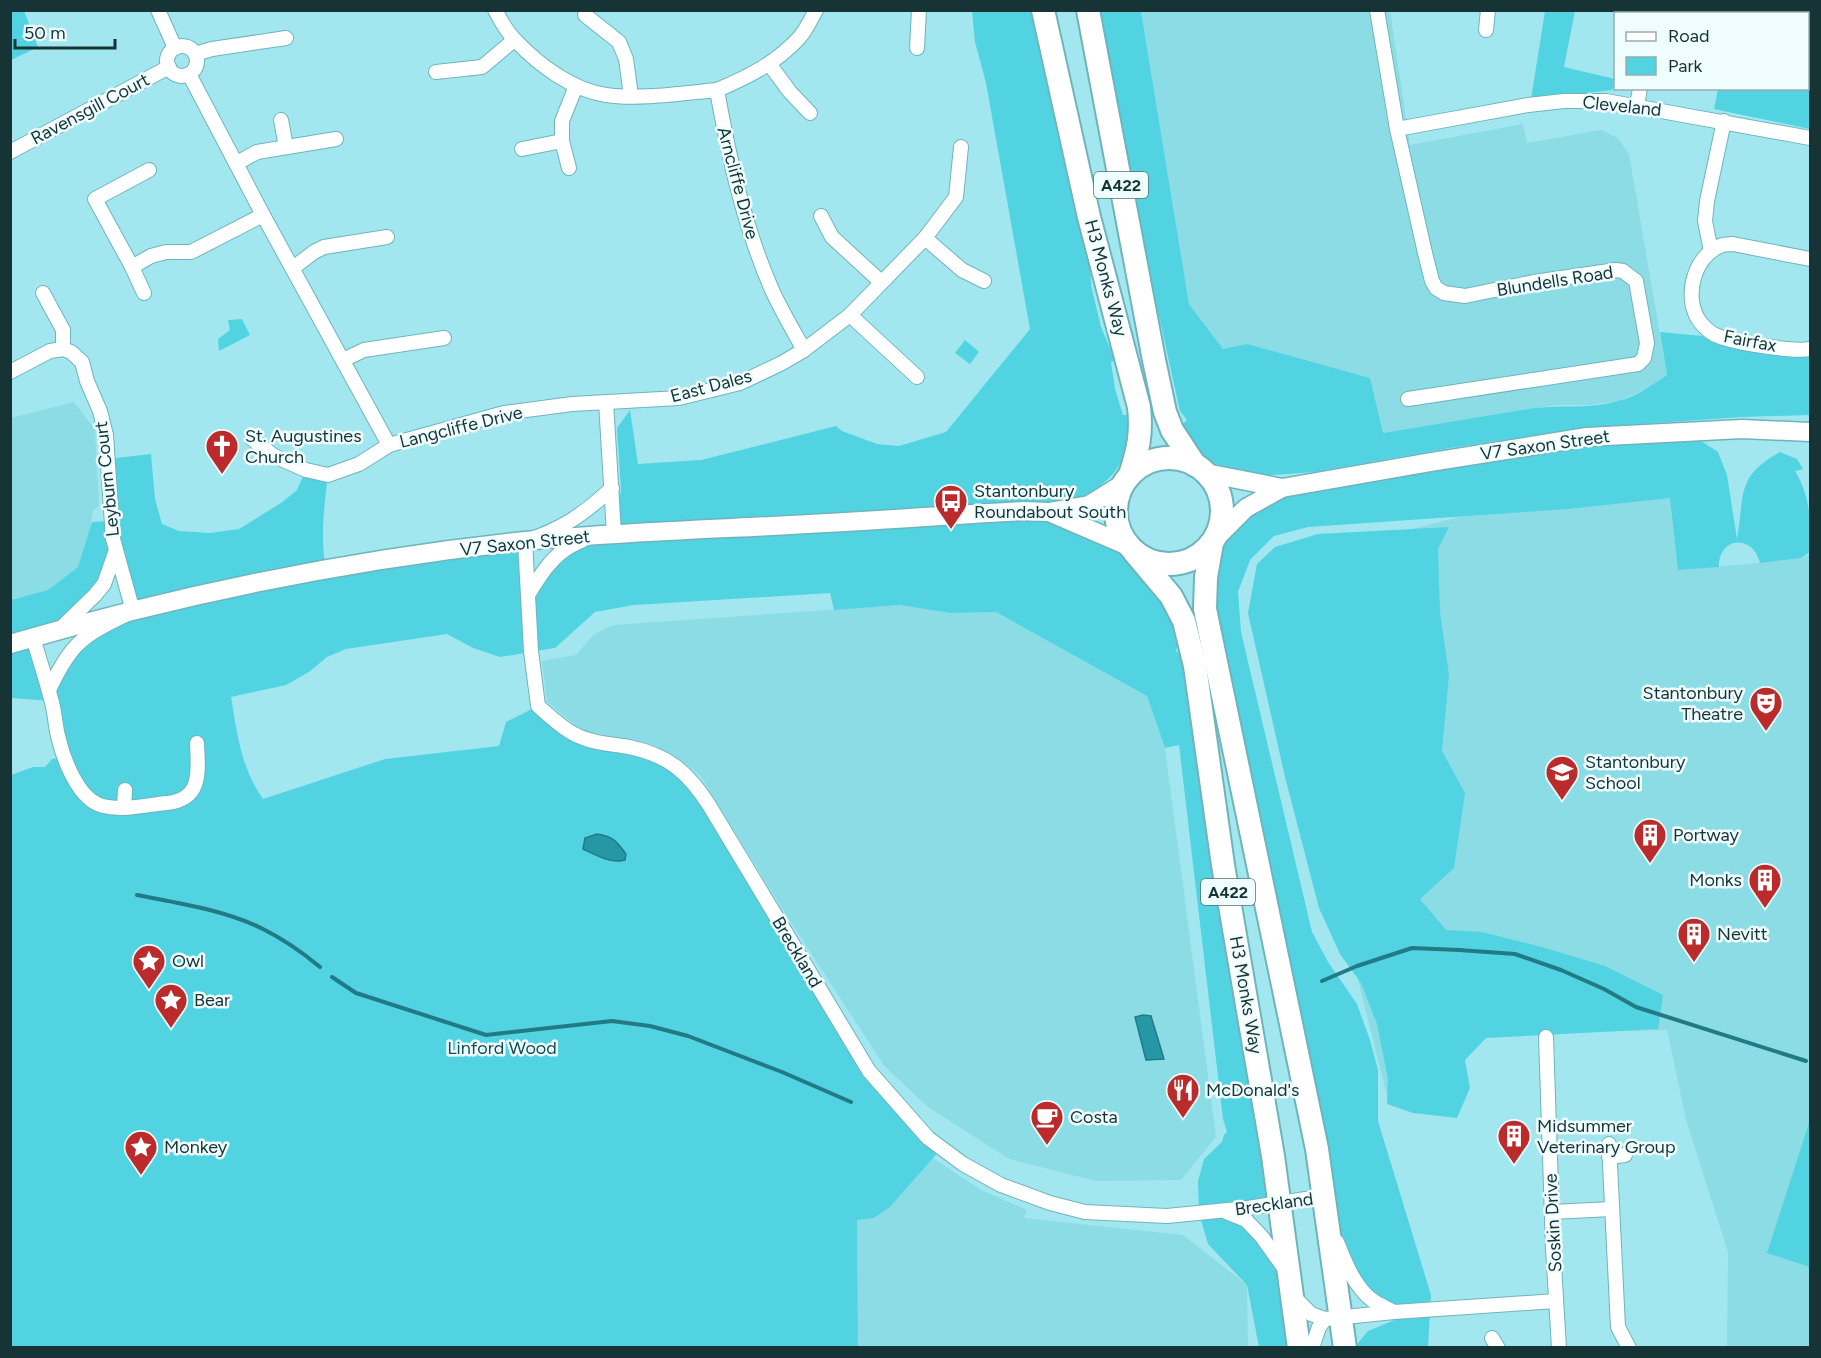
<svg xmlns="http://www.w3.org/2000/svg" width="1821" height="1358" font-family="Figtree,sans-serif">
  <rect width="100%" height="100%" fill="#a2e7f0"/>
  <g fill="#8cdce5">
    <polygon points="1141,11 1390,11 1410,145 1523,124 1527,143 1601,130 1618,138 1629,154 1667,375 1646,389 1619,401 1591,405 1558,405 1534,408 1383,433 1248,344 1223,349 1189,304"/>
    <polygon points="74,402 95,430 99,506 93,511 89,536 78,567 48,590 11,600 11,418"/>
    <polygon points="1671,498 1678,570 1760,563 1801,558 1810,555 1810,1347 1727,1347 1728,1252 1686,1120 1667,1030 1469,1035 1387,1096 1256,571 1458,517"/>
    <polygon points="900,605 950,613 996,612 1147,696 1165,748 1216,1137 1181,1180 1096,1181 1009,1159 928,1107 885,1067 786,915 700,775 684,762 653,745 581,730 547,702 542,661 576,655 593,635 613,625"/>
    <polygon points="933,1158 981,1190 1027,1210 1024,1218 1183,1235 1247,1285 1248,1347 858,1347 857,1220 874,1218 890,1207"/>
  </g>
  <g fill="#52d3e2" fill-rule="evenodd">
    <polygon points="10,11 24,11 38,47 11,60"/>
    <path d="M972,11H1043L1089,217L1091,285L1101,327L1115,360L1111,362L1115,389L1123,415H1130C1133,425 1130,433 1128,443C1118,486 1085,494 1050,512L1128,546L1184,621L1176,651L1195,666L1280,1203L1248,1208L1246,1220L1275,1254L1299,1347H1259L1247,1285L1208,1244L1199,1213L1198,1181L1204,1159L1222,1142L1224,1135L1227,1132L1223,1119L1179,745L1165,748L1147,696L996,612L950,613L900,605L834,610L830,593L634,605L595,612L555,648L500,657L473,648L447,634L346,649L327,657L309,672L286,685L231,697C237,733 241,768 263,799L385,759L499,746L506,722L538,706L557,722L629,747L685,773L869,1071L942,1148L890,1207L874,1218L857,1220L858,1347H11V775L33,767H45L52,759L65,757L52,701L11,698V600L48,590L78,567L92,522L111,521L108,459L151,454L155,499L162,524L179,531L210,533L239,529L281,503L297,490L306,470L328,475C324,507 320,538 326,569L525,541L528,594L564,550L614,533L621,489L617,428L630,410L638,464L701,460L836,426L842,431L877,444L899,446L946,432L1030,329L986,83L975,42ZM116,551L133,611L77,645L49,690L33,638L75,615L104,584Z"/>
    <path d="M1088,11H1141L1189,304L1223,349L1247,344L1370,378L1383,433L1534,408C1562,405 1592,409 1618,401C1636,397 1652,385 1667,375L1660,332L1723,338L1810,349V415L1741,417L1586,428L1450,448L1314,472L1260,476L1225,468L1199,456L1180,426L1187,420L1180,411L1154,293L1141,262Z"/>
    <polygon points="1545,11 1575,11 1564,67 1615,79 1612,90 1531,99"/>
    <polygon points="1734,11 1810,11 1810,129 1714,109 1718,89 1808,88 1808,14 1733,13"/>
    <polygon points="242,319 250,335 219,351 218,339 230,330 228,320"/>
    <polygon points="965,340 979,352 970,364 955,353"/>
    <path d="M1698,439L1718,452L1727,475L1737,539C1745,495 1735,477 1780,452L1797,459L1803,469L1795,471C1812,500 1810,521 1810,552L1801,558L1760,563C1753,533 1718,537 1719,567L1678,570L1670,498L1568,509L1308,527L1274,536L1250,560L1238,592L1241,632L1312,932L1328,962L1357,1004L1370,1040L1378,1070V1121L1431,1295L1428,1347H1356L1358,1343L1368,1331L1397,1319H1416L1430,1310L1373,1300L1345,1263L1205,609L1215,539L1282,488L1586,447Z"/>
    <polygon points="1449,527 1438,549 1440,612 1449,675 1442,751 1465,793 1454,868 1420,899 1446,930 1482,932 1542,947 1605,966 1663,995 1658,1029 1486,1038 1465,1060 1470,1088 1457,1118 1413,1113 1387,1104 1388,1079 1377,1024 1361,983 1340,954 1319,908 1285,777 1248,613 1257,564 1275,547 1318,534"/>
    <polygon points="1810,1120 1810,1267 1767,1253"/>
  </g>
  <g fill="#2698a5" stroke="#217a84" stroke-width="1.5">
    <path d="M597,834C613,836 617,842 626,854L625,860C611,864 596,855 583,849L585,838Z"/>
    <polygon points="1143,1015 1151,1016 1164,1059 1146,1060 1135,1017"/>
  </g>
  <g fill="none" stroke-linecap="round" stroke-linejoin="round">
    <g stroke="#217a84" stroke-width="4">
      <path d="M137,895C178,903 225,910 263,929C283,939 302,952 320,967"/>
      <polyline points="332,977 356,993 486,1035 612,1021 650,1026 688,1036 782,1072 851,1102"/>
      <polyline points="1322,981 1357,966 1412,948 1459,950 1515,954 1561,970 1604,989 1636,1007 1806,1061"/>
    </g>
    <defs>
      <g id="minor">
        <polyline points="158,10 175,48"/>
        <path d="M495,10C501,21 507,33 516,41C539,65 572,90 606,95C637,100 684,93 717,90C729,158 744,226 772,290C781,310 793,330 804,350"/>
        <polyline points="1377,10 1397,129 1425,253 1432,281 1436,288 1444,293 1465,296 1534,282 1616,270 1623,271 1636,281 1647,343 1644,358 1638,364 1408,399"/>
        <polyline points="1655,14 1656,10"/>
        <polyline points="585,15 619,42 626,59 631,96"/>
        <polyline points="1486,30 1488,10"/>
        <circle cx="182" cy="61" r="15"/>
        <polyline points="917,48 919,10"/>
        <polyline points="195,54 212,49 286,38"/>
        <polyline points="770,65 790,92 810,113"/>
        <polyline points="436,72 482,67 514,40"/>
        <polyline points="189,74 263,215 389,445"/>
        <path d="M717,90C748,77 776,63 799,38C806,30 811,19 816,10"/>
        <polyline points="1637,106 1640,88"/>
        <polyline points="281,120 286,147"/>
        <polyline points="1397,129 1528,105 1564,101 1606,101 1810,138"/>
        <polyline points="522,149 562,141"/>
        <polyline points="10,152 169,67"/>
        <polyline points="237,163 257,152 336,139"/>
        <polyline points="569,168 562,141 562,121 576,86"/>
        <polyline points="149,170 95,199 132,267 151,256 166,252 191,252 263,215"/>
        <polyline points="821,216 832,237 881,282"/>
        <polyline points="925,238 962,270 984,281"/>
        <polyline points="1711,251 1705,221 1707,201 1724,121"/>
        <path d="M1810,259L1733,244C1729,244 1724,244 1720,246C1693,257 1683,299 1700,322C1705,328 1711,334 1718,336C1735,343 1793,352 1810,349"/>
        <polyline points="132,267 144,293"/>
        <polyline points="293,268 314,252 324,247 387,237"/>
        <polyline points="43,293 63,330 63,349"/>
        <polyline points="850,315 917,377"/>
        <polyline points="343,360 364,350 444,338"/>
        <path d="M10,372L50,351L63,349L71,352L82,362L87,381L100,411L106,435L113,539L133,611C114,621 91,630 76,646C64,659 56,675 49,690"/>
        <polyline points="606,402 614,534"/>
        <polyline points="252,439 274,456 306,470 328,475 359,464 389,445 504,413 572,404 679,398 740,383 782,363 804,350 850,315 925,238 956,197 961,147"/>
        <path d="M612,488C584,514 561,530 525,541L531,651L538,706C551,717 566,732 583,738C598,744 613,744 629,747C668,755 688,772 709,805L869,1071L928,1138L963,1164L1001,1185L1050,1203L1085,1212L1167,1216L1248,1208L1324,1196"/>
        <path d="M528,595C538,579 548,562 563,551C571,545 580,542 588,537"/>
        <polyline points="60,629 95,595 104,584 116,550"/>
        <path d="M33,638C39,658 46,679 51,699C55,711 55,724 58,736C63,758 78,800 103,806C123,811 146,805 167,803C203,799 198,771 197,743"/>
        <polyline points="124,808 125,790"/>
        <polyline points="1546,1037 1553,1248 1559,1348"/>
        <polyline points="1609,1144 1618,1327 1629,1348"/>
        <polyline points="1609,1157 1625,1155"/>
        <polyline points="1226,1212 1246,1220 1262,1237 1284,1268"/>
        <polyline points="1552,1212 1611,1209"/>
        <path d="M1337,1242C1345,1262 1354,1286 1372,1300C1379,1305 1387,1308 1394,1312"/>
        <polyline points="1294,1297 1311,1314 1325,1319 1394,1312 1556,1301"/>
        <polyline points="1492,1338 1498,1348"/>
        <polyline points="1312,1348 1319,1327 1325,1319"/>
      </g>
      <g id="tertiary">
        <polyline points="1206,473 1282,488"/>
        <polyline points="1049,512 1128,546"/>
        <polyline points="1215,539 1246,508 1282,488 1431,462 1587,437 1742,429 1810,432"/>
        <path d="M10,644C178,595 351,559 525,541C607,533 689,530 772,526C855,522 939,516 1023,511L1049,512L1089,505L1123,484"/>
      </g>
      <g id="primary">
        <path d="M1043,10L1089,217L1139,407C1142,434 1138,450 1130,475"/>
        <polyline points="1088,10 1154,360 1165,412 1172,430 1195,465"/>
        <circle cx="1169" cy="511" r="53"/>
        <polyline points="1212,543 1206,577 1205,609 1317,1149 1345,1348"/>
        <polyline points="1134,552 1171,596 1184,621 1195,666 1223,865 1273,1156 1299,1348"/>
      </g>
    </defs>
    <use href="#minor" stroke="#6fb4bc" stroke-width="16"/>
    <use href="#tertiary" stroke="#6fb4bc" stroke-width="21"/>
    <use href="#primary" stroke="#6fb4bc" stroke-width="26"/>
    <use href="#minor" stroke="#fff" stroke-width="14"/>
    <use href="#tertiary" stroke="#fff" stroke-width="18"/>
    <use href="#primary" stroke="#fff" stroke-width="22"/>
  </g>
  <defs>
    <symbol id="church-pin" viewBox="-11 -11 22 30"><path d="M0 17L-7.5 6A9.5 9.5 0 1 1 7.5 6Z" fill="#bb2b2b" stroke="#f0fdff"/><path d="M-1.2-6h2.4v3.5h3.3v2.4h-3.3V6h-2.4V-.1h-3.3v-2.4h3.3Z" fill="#fff"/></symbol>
    <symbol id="bus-pin" viewBox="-11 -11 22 30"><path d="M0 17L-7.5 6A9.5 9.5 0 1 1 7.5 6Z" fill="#bb2b2b" stroke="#f0fdff"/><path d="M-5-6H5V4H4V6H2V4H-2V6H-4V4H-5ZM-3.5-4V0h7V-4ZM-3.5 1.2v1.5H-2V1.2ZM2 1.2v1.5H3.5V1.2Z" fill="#fff"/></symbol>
    <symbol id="theatre-pin" viewBox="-11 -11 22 30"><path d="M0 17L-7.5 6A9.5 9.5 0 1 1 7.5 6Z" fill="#bb2b2b" stroke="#f0fdff"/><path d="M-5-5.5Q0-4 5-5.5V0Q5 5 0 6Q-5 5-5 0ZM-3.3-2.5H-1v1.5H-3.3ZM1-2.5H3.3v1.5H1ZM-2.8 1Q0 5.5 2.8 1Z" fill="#fff"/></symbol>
    <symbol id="school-pin" viewBox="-11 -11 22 30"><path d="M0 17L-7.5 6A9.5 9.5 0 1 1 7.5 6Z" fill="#bb2b2b" stroke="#f0fdff"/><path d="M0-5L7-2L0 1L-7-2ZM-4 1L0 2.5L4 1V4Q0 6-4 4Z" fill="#fff"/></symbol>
    <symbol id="building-pin" viewBox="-11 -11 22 30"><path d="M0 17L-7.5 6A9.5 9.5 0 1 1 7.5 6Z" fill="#bb2b2b" stroke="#f0fdff"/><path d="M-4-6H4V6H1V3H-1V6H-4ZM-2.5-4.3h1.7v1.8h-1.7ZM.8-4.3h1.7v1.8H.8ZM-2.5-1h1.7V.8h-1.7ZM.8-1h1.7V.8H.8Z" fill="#fff"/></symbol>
    <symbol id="sight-pin" viewBox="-11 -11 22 30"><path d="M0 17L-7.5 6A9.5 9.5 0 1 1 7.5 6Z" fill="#bb2b2b" stroke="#f0fdff"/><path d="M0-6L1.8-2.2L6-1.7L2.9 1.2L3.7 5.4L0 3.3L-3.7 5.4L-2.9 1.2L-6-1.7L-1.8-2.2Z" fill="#fff"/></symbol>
    <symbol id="restaurant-pin" viewBox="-11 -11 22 30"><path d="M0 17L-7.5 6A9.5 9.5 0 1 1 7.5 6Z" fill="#bb2b2b" stroke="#f0fdff"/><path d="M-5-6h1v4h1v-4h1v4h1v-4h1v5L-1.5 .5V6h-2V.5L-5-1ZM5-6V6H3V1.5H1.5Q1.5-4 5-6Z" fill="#fff"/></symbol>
    <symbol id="cafe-pin" viewBox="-11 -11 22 30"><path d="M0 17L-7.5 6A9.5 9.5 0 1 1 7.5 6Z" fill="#bb2b2b" stroke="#f0fdff"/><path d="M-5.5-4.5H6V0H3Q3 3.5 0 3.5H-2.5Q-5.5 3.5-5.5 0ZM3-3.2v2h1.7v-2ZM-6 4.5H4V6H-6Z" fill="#fff"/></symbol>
  </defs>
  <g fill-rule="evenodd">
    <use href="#church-pin" x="203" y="427" width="38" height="52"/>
    <use href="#bus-pin" x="932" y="482" width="38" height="52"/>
    <use href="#theatre-pin" x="1747" y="684" width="38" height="52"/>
    <use href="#school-pin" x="1543" y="753" width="38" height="52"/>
    <use href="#building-pin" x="1631" y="816" width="38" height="52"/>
    <use href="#building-pin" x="1746" y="861" width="38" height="52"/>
    <use href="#building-pin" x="1675" y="915" width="38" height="52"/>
    <use href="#sight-pin" x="130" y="942" width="38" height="52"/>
    <use href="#sight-pin" x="152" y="981" width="38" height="52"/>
    <use href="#restaurant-pin" x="1164" y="1071" width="38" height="52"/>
    <use href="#cafe-pin" x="1028" y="1098" width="38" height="52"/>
    <use href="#building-pin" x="1495" y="1117" width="38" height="52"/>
    <use href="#sight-pin" x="122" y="1128" width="38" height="52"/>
  </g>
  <g text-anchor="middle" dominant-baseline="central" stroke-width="5" stroke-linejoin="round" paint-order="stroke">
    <g fill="#f0fdff" stroke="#577072" stroke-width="1.5">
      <rect x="1094" y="172" width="54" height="26" rx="4.5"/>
      <rect x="1201" y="879" width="54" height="26" rx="4.5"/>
    </g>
    <g font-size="16" font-weight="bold" fill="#163336">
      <text x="1121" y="185">A422</text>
      <text x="1228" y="892">A422</text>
    </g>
    <g font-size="18" fill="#163336" stroke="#f0fdff">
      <text transform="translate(1622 106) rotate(6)">Cleveland</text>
      <text transform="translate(90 109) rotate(-28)">Ravensgill Court</text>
      <text transform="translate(738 183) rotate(75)">Arncliffe Drive</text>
      <text transform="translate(1106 278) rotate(75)">H3 Monks Way</text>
      <text transform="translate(1555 281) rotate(-9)">Blundells Road</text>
      <text transform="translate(1750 341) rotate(11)">Fairfax</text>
      <text transform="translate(711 386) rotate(-15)">East Dales</text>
      <text transform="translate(461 427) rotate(-14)">Langcliffe Drive</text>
      <text transform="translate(1545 445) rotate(-8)">V7 Saxon Street</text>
      <text transform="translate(107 479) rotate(-96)">Leyburn Court</text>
      <text transform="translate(525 543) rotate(-6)">V7 Saxon Street</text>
      <text transform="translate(797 952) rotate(59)">Breckland</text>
      <text transform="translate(1246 995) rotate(80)">H3 Monks Way</text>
      <text transform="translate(1274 1204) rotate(-8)">Breckland</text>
      <text transform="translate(1553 1223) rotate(-93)">Soskin Drive</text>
    </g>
    <g font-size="18" fill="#163336" stroke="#f0fdff" text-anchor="start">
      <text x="245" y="436">St. Augustines<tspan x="245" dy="21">Church</tspan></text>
      <text x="974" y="491">Stantonbury<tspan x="974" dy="21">Roundabout South</tspan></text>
      <text x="1743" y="693" text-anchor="end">Stantonbury<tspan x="1743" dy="21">Theatre</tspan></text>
      <text x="1585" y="762">Stantonbury<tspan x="1585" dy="21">School</tspan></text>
      <text x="1673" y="835">Portway</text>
      <text x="1742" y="880" text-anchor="end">Monks</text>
      <text x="1717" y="934">Nevitt</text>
      <text x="172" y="961">Owl</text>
      <text x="194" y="1000">Bear</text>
      <text x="1206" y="1090">McDonald's</text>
      <text x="1070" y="1117">Costa</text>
      <text x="1537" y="1126">Midsummer<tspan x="1537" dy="21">Veterinary Group</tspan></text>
      <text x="164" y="1147">Monkey</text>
    </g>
    <g font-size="18" fill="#0f4e55" stroke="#f0fdff">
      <text x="502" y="1048">Linford Wood</text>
    </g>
  </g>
  <rect width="1821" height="1358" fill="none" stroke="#163336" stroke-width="24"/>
  <rect x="1614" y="12" width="195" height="78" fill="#f0fdff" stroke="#99acaf" stroke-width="1.5"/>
  <rect x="1626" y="32" width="30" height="9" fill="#ffffff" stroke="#99acaf" stroke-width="1.5"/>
  <text x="1668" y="42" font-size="18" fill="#163336">Road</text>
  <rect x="1626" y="57" width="30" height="18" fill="#52d3e2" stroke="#99acaf" stroke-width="1.5"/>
  <text x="1668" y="72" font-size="18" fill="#163336">Park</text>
  <path d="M15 39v9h100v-9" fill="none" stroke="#163336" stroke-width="3"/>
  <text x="24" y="39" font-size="18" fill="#163336" stroke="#f0fdff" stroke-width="4.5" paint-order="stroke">50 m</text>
</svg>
